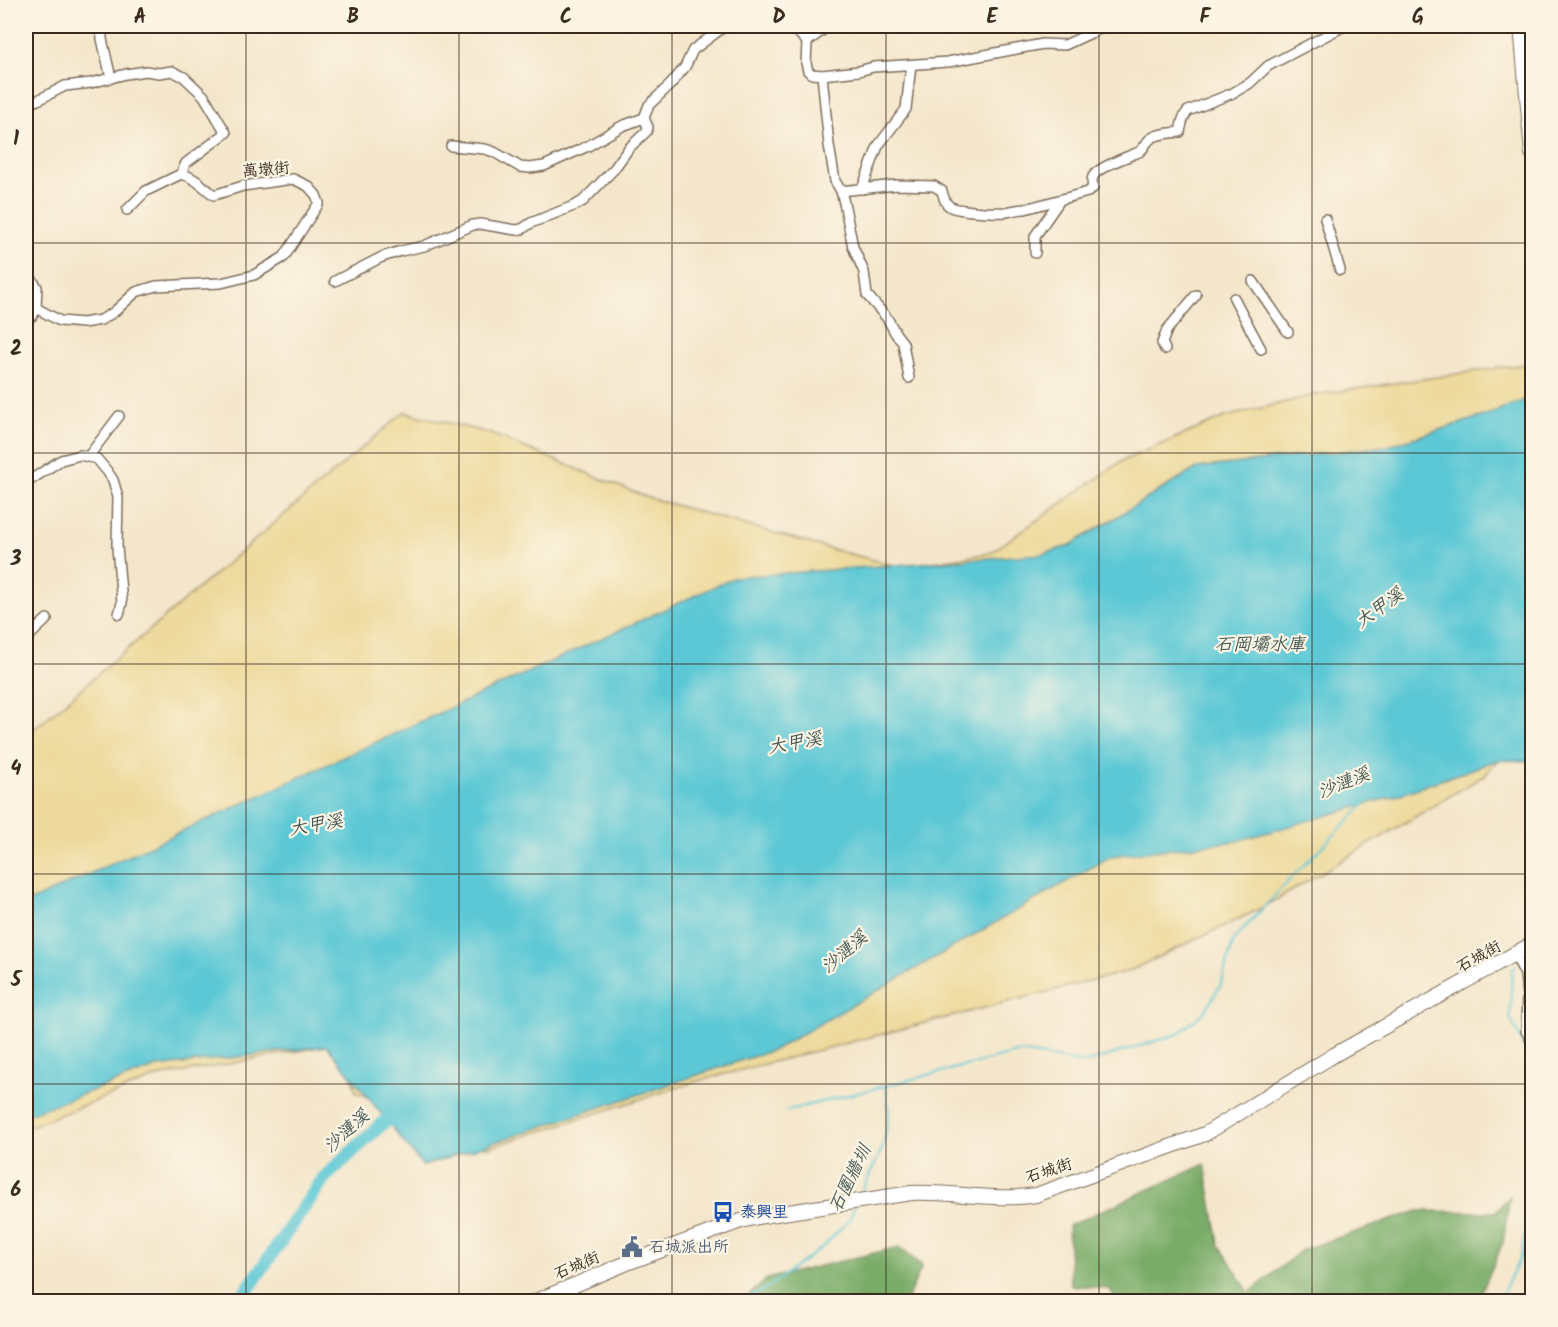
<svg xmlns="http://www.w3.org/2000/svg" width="1558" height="1327" font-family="Kalam,'LXGW WenKai TC',sans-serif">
  <rect width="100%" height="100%" fill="#fcf5e5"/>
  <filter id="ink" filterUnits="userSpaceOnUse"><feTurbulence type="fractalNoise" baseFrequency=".0167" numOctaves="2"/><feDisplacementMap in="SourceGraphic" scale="12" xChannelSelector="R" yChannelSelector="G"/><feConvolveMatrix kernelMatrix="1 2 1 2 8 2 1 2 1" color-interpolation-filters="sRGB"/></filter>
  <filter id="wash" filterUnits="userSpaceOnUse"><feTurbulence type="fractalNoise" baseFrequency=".008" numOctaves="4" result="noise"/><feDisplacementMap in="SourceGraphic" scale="24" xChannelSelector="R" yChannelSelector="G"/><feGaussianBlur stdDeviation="1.35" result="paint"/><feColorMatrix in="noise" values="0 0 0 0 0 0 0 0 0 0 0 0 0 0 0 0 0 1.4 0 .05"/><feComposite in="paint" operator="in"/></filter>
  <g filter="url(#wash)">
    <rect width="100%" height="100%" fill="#f4e6cb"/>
    <g fill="#79ac68" stroke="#5a6b43" stroke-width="1.5">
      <polygon points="1205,1164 1219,1244 1249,1293 1302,1250 1418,1211 1495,1212 1510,1196 1503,1242 1478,1301 1117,1302 1110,1289 1071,1285 1068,1226"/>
      <polygon points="899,1247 922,1266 906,1301 743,1301 767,1279"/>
    </g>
    <polygon fill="#eeda9e" stroke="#94825e" stroke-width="1.5" points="1532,363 1532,397 1484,416 1388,446 1197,468 1069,546 1043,554 1395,796 1498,760 1485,775 1266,906 1129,971 694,1082 488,1148 356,1092 342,1043 157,1077 26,1128 26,736 404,412 489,433 646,497 827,548 900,567 990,553 1122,461 1225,417 1314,395"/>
    <polygon fill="#5cc8d5" stroke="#4c797a" stroke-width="1.5" points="1532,397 1532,761 1498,760 1395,796 1237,841 1111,856 776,1049 423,1166 327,1046 157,1067 26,1115 26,903 735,577 1043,554 1069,546 1197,468 1388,446 1484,416"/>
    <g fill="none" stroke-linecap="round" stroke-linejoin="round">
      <g stroke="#5cc8d5" stroke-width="2">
        <polyline points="1522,963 1532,956"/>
        <polyline points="1517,966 1512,969 1510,1018 1532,1063"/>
        <polyline points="785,1111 1021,1052 1085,1063 1178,1034 1205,1011 1221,984 1234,939 1297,872 1365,804"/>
        <polyline points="860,1195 883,1147 889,1113 886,1087"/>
        <polyline points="739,1302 764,1290 823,1247 849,1220 855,1206"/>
        <polyline points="1502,1302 1501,1296 1522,1254 1528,1210 1532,1203"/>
      </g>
      <polyline stroke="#5cc8d5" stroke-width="14" points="234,1302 245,1293 324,1178 385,1121 404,1117"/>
    </g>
  </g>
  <g filter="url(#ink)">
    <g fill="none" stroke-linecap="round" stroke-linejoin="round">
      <defs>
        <g id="street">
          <polyline points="101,26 102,39 111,78"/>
          <polyline points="792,26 807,42 806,63 808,71 812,74 822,75 829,145 835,181 841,191 845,207 853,247 864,272 867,295 887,318 896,334 903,343 909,378"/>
          <polyline points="807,42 827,27 830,26"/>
          <polyline points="822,75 859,71 873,67 948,62 1043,44 1065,45 1106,26"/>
          <path d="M26,104L38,100L65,86L91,83L126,74L146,71L159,73L172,71L184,77L204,96L226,133L186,163L181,174C195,177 203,187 214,195L243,186L293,179L308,186L316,195L319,203L284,257L254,275L221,283L156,286L136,292L114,312L101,320L83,323L60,321L36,308"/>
          <polyline points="451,146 485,149 494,152 520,167 530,168 544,166 588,146 622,126 644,118"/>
          <polyline points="862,189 878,146 906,109 911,65"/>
          <path d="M841,191L896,185L934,186L942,191C944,197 944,204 951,207C958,211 998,213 1006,212C1013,211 1017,209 1025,209L1088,192L1093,188C1092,182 1091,178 1095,174C1101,166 1129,156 1139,152C1145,148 1145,144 1149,140C1156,133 1172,133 1180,132C1182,124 1182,117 1188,111L1233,93L1250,83L1268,66L1344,26"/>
          <polyline points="127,210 146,191 181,174"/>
          <polyline points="1325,219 1340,270"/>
          <polyline points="1035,253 1035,236 1060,200"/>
          <polyline points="26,276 30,277 37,287 36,308 33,315 26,321"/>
          <polyline points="335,281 382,257 401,251 424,246 473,225 480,224 516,230 522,229 531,223 576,205 583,201 614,169 629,148 647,131 648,127 644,118 649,105 671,84 685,67 693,50 725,26"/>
          <polyline points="1253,281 1288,332"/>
          <polyline points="1234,298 1261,349"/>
          <polyline points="1165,349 1162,343 1167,330 1196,295"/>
          <polyline points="88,457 119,416"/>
          <polyline points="26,483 61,460 80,455 97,459 107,471 113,480 118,497 117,547 122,603 119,614"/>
          <polyline points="26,639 47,619"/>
          <polyline points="1515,955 1525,974 1527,995 1526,1031 1532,1042"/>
          <polyline points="1532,1302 1532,1299"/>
        </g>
        <g id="secondary">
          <polyline points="1521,26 1532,153"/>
          <path d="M534,1302L627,1263L741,1221L763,1216L911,1193C953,1191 995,1202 1036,1195L1194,1138L1205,1134L1334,1055L1532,944"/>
        </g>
      </defs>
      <use href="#street" stroke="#7c6c5b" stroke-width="12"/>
      <use href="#secondary" stroke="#7c6c5b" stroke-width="16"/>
      <use href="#street" stroke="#fff" stroke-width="9"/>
      <use href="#secondary" stroke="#fff" stroke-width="14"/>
    </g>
  </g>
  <path fill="none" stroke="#3b2a1e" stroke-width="1.5" stroke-opacity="0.55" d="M246,26V1302M459,26V1302M672,26V1302M886,26V1302M1099,26V1302M1312,26V1302M26,243H1532M26,453H1532M26,664H1532M26,874H1532M26,1084H1532"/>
  <defs>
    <symbol id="bus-bare" viewBox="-9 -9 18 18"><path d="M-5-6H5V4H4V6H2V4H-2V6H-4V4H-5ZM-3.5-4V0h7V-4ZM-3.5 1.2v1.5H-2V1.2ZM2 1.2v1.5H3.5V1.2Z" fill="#1a4fb4" stroke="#fcf5e5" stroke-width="2.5" paint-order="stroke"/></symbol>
    <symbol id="civic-bare" viewBox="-9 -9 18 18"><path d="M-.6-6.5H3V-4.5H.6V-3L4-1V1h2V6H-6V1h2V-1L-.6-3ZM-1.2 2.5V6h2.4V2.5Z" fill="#5c6f8a" stroke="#fcf5e5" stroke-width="2.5" paint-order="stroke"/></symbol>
  </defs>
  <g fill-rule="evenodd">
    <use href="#bus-bare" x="708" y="1197" width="30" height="30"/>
    <use href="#civic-bare" x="617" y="1232" width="30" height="30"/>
  </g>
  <g text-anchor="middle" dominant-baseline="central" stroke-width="4.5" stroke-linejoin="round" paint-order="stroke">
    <g font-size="16" fill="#3b2a1e" stroke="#fcf5e5">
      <text transform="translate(266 170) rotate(-5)">萬墩街</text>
      <text transform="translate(1479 957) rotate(-29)">石城街</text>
      <text transform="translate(1049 1171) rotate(-18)">石城街</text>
      <text transform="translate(577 1266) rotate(-23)">石城街</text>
    </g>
    <g font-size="16" fill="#164399" stroke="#fcf5e5" text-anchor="start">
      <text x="740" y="1212">泰興里</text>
    </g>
    <g font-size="16" fill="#4e5e75" stroke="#fcf5e5" text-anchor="start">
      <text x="649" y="1247">石城派出所</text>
    </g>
    <g font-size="18" font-style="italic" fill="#455955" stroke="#fcf5e5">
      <text transform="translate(1380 609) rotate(-36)">大甲溪</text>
      <text x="1260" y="645">石岡壩水庫</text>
      <text transform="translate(795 744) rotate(-10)">大甲溪</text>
      <text transform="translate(1344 784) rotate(-22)">沙漣溪</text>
      <text transform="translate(316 826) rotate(-10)">大甲溪</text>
      <text transform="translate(845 953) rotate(-41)">沙漣溪</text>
      <text transform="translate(347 1132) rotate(-42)">沙漣溪</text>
      <text transform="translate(851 1179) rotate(-64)">石圍牆圳</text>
    </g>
  </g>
  <rect width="1558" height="1327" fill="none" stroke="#fcf5e5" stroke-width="66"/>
  <rect x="33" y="33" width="1492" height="1261" fill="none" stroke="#3b2a1e" stroke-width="2"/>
  <g font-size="20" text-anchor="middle" font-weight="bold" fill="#3b2a1e">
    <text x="140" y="23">A</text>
    <text x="353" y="23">B</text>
    <text x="566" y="23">C</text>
    <text x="779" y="23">D</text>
    <text x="992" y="23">E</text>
    <text x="1205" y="23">F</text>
    <text x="1418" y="23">G</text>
    <text x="16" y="145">1</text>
    <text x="16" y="355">2</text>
    <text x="16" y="565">3</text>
    <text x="16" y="775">4</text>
    <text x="16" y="986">5</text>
    <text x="16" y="1196">6</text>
  </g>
</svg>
